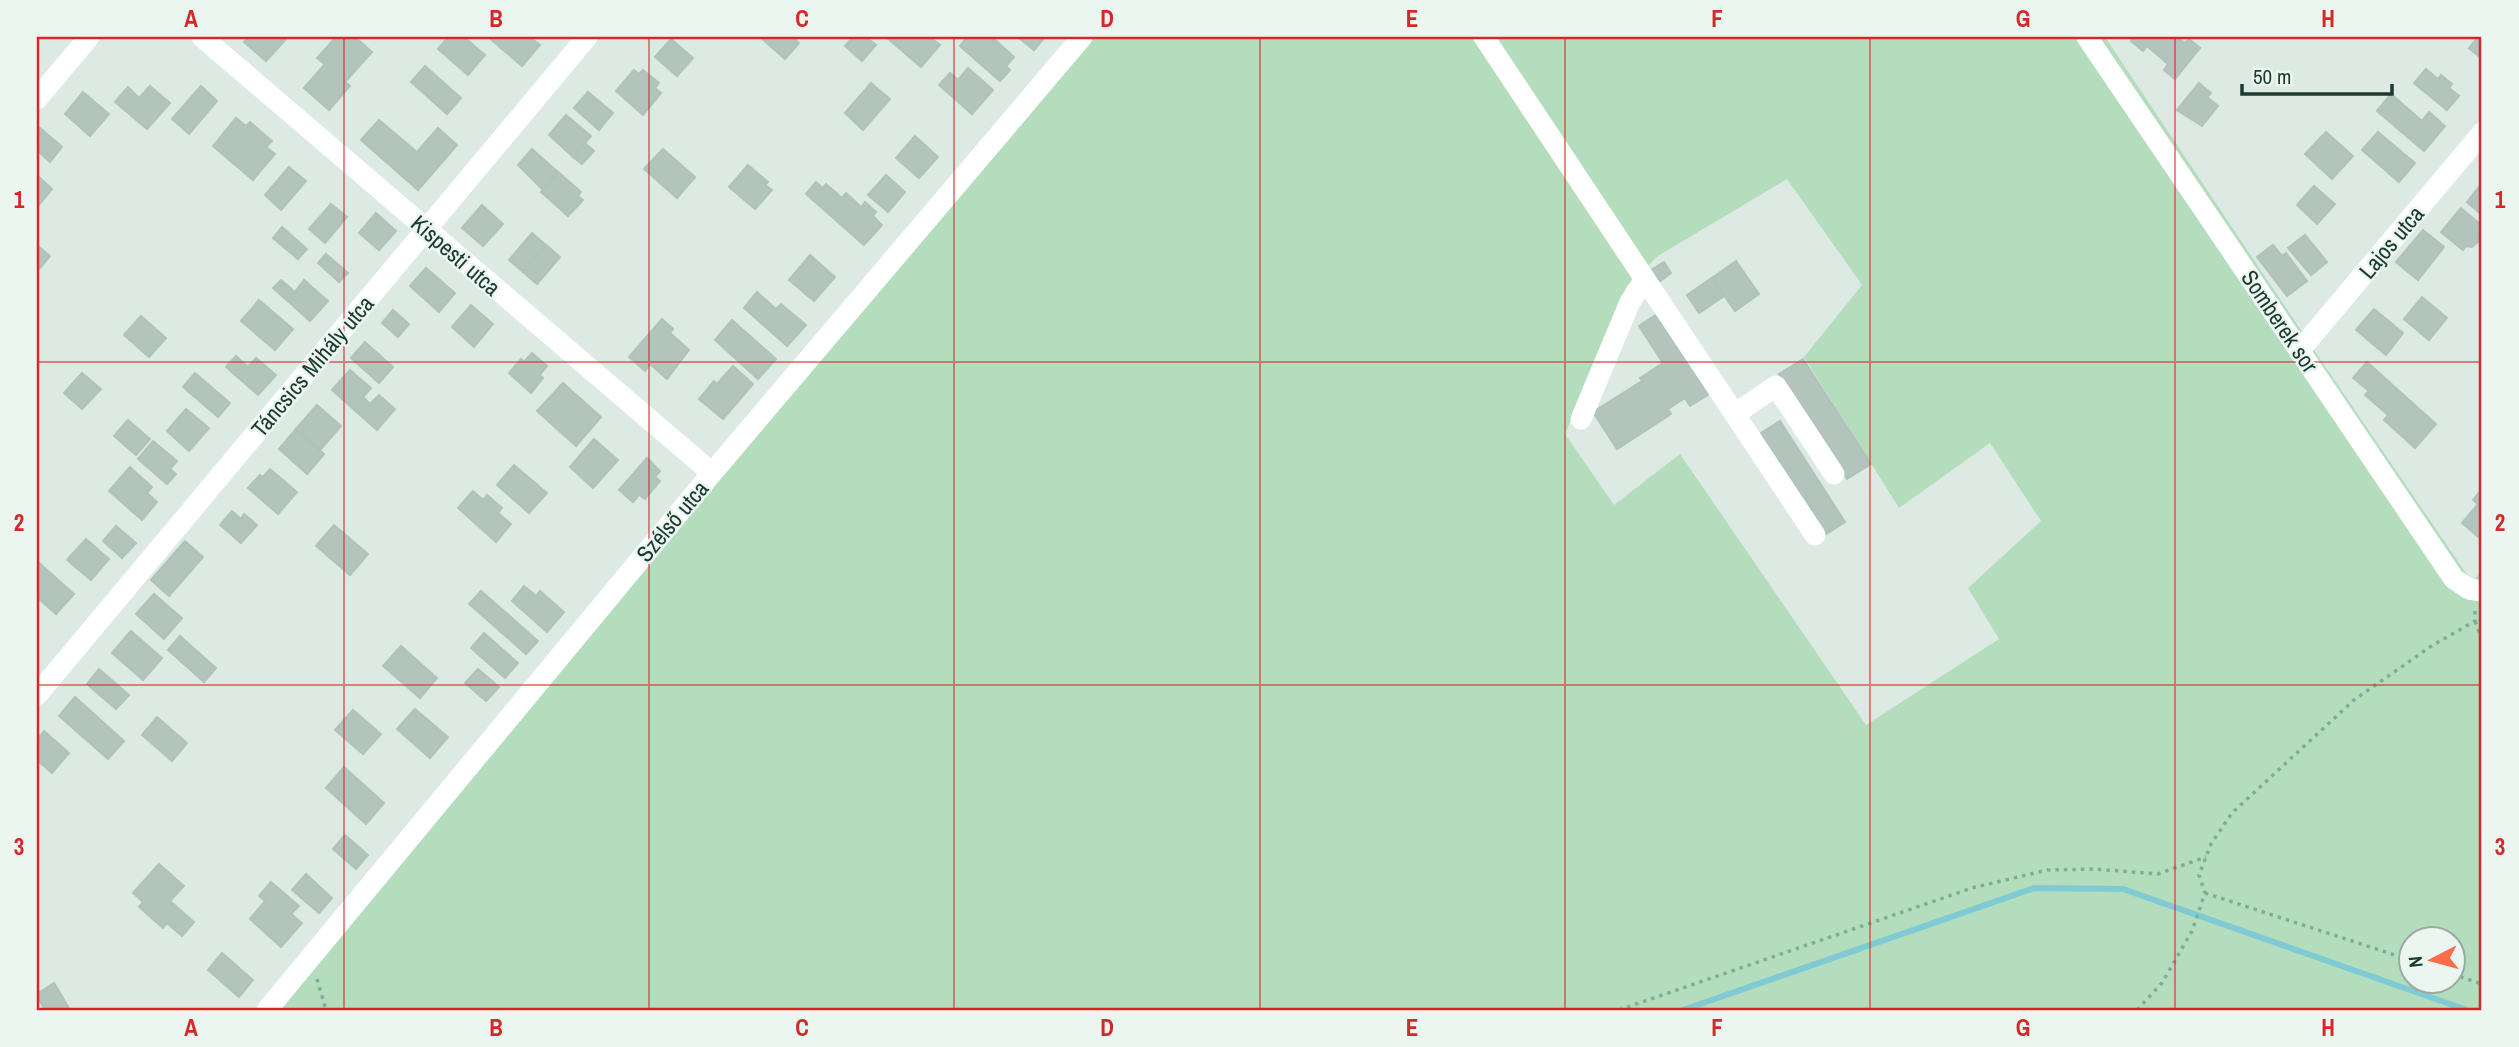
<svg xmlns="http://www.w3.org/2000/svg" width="2519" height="1047" font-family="'Archivo Narrow',sans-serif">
  <rect width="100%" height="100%" fill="#dceae3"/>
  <path fill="#b3ddbc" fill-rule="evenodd" d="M1072,37H2105L2320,359L2472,582L2482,571V1010H257ZM1787,179L1862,285L1804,357L1899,508L1990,443L2041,521L1968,588L1999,639L1866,725L1680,454L1614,505L1565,434L1627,286L1658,256ZM2410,939H2452V981H2410Z"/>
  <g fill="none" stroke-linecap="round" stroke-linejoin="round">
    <polyline stroke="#80cad3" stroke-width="6" points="1683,1010 2034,888 2123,889 2467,1010"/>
  </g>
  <g fill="#b2c4bc" stroke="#afc3ba" stroke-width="2">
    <polygon points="248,37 288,37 266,61 244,42"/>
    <polygon points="336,37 355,37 372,52 345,82 350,86 329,110 304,88 325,64 317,58"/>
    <polygon points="448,37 464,37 485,55 468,75 438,49"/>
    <polygon points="488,37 530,37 540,45 522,66"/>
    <polygon points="760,37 793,37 799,43 785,59"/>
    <polygon points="853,37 866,37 876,45 862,61 845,46"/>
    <polygon points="886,37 930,37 940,45 921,67"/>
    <polygon points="967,37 992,37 1014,57 1006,66 1010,70 1000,81 960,46"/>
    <polygon points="1018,37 1045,37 1034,50"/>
    <polygon points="2134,37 2177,37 2185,43 2189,39 2200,48 2175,79 2164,70 2168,64 2147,46 2143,51 2131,41"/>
    <polygon points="2478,37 2482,37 2482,59 2469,48"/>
    <polygon points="671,39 693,58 677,76 655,57"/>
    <polygon points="425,66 461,98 447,114 411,82"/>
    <polygon points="968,68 993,90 972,114 939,85 950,73 958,80"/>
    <polygon points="2426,69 2438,79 2441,75 2452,84 2449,88 2459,96 2447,110 2414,83"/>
    <polygon points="634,70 639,74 643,70 659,83 655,88 661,93 643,115 616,91"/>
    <polygon points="871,83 890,99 863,130 845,113"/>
    <polygon points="2199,83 2211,93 2207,97 2218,106 2202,126 2177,110"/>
    <polygon points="150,86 170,103 147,129 115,102 128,87 139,98"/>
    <polygon points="201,86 217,101 189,134 172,119"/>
    <polygon points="83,92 109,114 90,136 65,114"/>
    <polygon points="588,92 613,113 599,130 574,108"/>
    <polygon points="2391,94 2422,121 2429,112 2445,126 2424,151 2377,111"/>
    <polygon points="566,115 591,136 573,157 549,135"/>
    <polygon points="236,118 246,126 250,122 272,141 266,147 275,154 253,180 213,146"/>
    <polygon points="379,120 417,152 438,128 457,145 418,190 361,140"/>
    <polygon points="40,128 62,147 50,162 37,150 37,131"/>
    <polygon points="2326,132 2353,156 2332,179 2305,154"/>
    <polygon points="2378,132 2415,163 2399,182 2362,150"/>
    <polygon points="915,136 938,157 919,178 896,158"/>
    <polygon points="585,143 594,151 582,164 573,157"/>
    <polygon points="532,149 558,172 543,190 518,165"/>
    <polygon points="663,149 695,177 677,198 644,169"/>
    <polygon points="748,165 768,182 765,185 772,190 755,209 729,187"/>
    <polygon points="289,167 306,181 281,210 265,195"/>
    <polygon points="558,172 581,192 578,196 583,200 568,216 541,192"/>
    <polygon points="37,175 52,189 38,206 37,205"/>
    <polygon points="886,175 905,192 888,212 868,195"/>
    <polygon points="816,182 823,188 826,184 842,198 846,193 861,207 865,202 876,212 873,216 882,225 864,245 806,194"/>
    <polygon points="2482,183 2482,215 2467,202"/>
    <polygon points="2314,186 2335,204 2317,224 2297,205"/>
    <polygon points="331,204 347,217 325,243 309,229"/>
    <polygon points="482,205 503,224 483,246 462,228"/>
    <polygon points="2461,208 2482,226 2478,232 2479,241 2472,247 2466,246 2463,250 2441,232"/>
    <polygon points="376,213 396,231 379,250 359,233"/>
    <polygon points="282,227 307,249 298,259 273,238"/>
    <polygon points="2423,230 2444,247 2418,280 2396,262"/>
    <polygon points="532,233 546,245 523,272 509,260"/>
    <polygon points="2305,235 2327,262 2311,275 2288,248"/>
    <polygon points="37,245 50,256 40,268 37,265"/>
    <polygon points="546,245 560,257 537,284 523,272"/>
    <polygon points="2273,245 2282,256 2286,253 2307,281 2287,296 2257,257"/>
    <polygon points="326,254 348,273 339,282 318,263"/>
    <polygon points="810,255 835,277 814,301 789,280"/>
    <polygon points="1736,261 1759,294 1735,311 1712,278"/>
    <polygon points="1664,262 1671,273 1659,282 1651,270"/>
    <polygon points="426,268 455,293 439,312 410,286"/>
    <polygon points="1712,278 1724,296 1699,313 1687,295"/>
    <polygon points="281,280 295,292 304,280 328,301 310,321 273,288"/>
    <polygon points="757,292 776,309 781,304 806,325 787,346 744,308"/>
    <polygon points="2422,297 2447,318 2429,340 2404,319"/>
    <polygon points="259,300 293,329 275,350 241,321"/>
    <polygon points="471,305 493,324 474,347 452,327"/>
    <polygon points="2374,309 2403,333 2386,355 2356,330"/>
    <polygon points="393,310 409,324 398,337 382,323"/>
    <polygon points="1659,313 1711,393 1690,406 1685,398 1668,409 1671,414 1617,449 1593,412 1642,381 1640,378 1663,363 1639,326"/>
    <polygon points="141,316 166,338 149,357 124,335"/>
    <polygon points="662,319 673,329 670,333 689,350 667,379 650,364 645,371 629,357"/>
    <polygon points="732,320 776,359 758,379 715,340"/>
    <polygon points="365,342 393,367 379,383 351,358"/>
    <polygon points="532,353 547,366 540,375 543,378 531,393 509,373 521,359 524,362"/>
    <polygon points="236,356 248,367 256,358 276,375 258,395 226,367"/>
    <polygon points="1803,359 1871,464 1847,479 1779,374"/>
    <polygon points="2367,362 2436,424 2415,448 2384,420 2388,415 2365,395 2369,391 2353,378"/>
    <polygon points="733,366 753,384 723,419 699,399 714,381 717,384"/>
    <polygon points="350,370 371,388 363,397 370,404 379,395 395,409 377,430 332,390"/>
    <polygon points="82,373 101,389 82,409 64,393"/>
    <polygon points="195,373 230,403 218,417 183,387"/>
    <polygon points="563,383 601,417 576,446 537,411"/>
    <polygon points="317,405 341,426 320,450 296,429"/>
    <polygon points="186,409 209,428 189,451 167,431"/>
    <polygon points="128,420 150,439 136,455 114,436"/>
    <polygon points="1780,421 1845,522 1823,536 1758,435"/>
    <polygon points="296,429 324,454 307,474 279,449"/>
    <polygon points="594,439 618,460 593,488 570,467"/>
    <polygon points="153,441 177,461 170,469 176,474 167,484 138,459"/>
    <polygon points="647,458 660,471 655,477 660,481 645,499 639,495 633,502 619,490"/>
    <polygon points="514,465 547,493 529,513 497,485"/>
    <polygon points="130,467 152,487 147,493 157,502 142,520 109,491"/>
    <polygon points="270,469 297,492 278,514 248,488 260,475 263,477"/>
    <polygon points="2482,489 2482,508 2473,500"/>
    <polygon points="473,491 483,500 487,495 502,508 498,513 511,524 496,542 458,508"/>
    <polygon points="2478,504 2482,508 2482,540 2462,523"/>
    <polygon points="232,511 241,519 244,514 257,525 241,543 220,525"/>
    <polygon points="334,525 368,554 350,575 316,546"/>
    <polygon points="116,526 136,543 122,558 103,541"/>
    <polygon points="86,539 109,559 91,580 67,560"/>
    <polygon points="185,541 203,557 169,596 151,580"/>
    <polygon points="37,561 74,594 56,614 37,597"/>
    <polygon points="524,586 536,596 540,591 564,612 547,632 512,601"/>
    <polygon points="481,591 538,641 526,654 469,604"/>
    <polygon points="154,594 182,618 164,639 136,614"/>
    <polygon points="131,631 162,658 143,680 112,653"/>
    <polygon points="484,633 518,663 505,678 471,648"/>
    <polygon points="180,636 216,668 204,682 168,650"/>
    <polygon points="401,646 437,678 420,698 383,666"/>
    <polygon points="99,669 129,695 116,709 87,684"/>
    <polygon points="478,669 499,687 486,701 465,683"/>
    <polygon points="75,697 124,741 108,759 59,716"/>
    <polygon points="415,709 448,737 430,758 397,729"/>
    <polygon points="353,710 381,734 363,754 335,730"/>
    <polygon points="157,717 187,743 172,761 142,735"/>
    <polygon points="44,731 69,753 52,773 37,760 37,740"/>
    <polygon points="344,767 384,803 366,824 326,788"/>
    <polygon points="345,835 368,855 356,869 333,849"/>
    <polygon points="159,864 184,886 170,901 194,922 182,936 167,923 163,928 139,907 143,902 133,893"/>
    <polygon points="306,874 332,898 319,913 292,890"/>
    <polygon points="271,882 299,906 291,914 302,923 281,947 250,919 265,901 259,896"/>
    <polygon points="222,953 253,980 239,997 208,970"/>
    <polygon points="54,983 70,1010 45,1010 37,996 37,994"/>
  </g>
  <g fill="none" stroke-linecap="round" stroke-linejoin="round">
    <g stroke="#7baf9c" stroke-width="3.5" stroke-dasharray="3.5 5" stroke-linecap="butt">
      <polyline points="2475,621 2482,640"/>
      <polyline points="2205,893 2410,960"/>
      <polyline points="2452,974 2482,984"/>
      <polyline points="317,979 326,1010"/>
      <polyline points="1619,1010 1972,888 2047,870 2095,869 2158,874 2206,857"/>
      <polyline points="2137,1010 2162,983 2192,931 2205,893 2199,875 2211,844 2232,813 2354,700 2433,645 2475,621 2475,611"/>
    </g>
    <g stroke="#fff" stroke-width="21">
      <polyline points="202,37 712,473"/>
      <polyline points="1484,37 1815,535"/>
      <polyline points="2087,37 2454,579 2469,589 2482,591"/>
      <polyline points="37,99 89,37"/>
      <polyline points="2300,350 2482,133"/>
      <polyline points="1735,414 1776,386 1834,474"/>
      <polyline points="1581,419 1630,302 1645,279"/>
      <polyline points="37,695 587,37"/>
      <polyline points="267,1010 712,473 1082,37"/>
    </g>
  </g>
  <path fill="none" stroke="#d62828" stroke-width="2" stroke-opacity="0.55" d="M344,37V1010M649,37V1010M954,37V1010M1260,37V1010M1565,37V1010M1870,37V1010M2175,37V1010M37,362H2482M37,685H2482"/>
  <g text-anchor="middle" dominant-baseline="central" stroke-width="5" stroke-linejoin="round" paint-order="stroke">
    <g font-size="23" fill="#1e3930" stroke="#ecf6f1">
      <text transform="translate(2391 242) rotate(-50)">Lajos utca</text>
      <text transform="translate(456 255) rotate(41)">Kispesti utca</text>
      <text transform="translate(2280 321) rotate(56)">Somberek sor</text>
      <text transform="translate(312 366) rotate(-50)">Táncsics Mihály utca</text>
      <text transform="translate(672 521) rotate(-50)">Szélső utca</text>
    </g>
  </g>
  <rect width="2519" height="1047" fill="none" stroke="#ecf6f1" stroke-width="77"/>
  <g transform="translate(2432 960) rotate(264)"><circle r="33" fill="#ecf6f1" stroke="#9aaaa4" stroke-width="2"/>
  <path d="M0-5L12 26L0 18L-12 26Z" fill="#fa6c4a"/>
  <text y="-10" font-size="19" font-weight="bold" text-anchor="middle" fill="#1e3930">N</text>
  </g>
  <path d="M2242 84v10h150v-10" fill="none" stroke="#1e3930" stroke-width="3.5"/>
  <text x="2253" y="84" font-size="21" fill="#1e3930" stroke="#ecf6f1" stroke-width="5" paint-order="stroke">50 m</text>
  <rect x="38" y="38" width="2442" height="971" fill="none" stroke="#d62828" stroke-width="2.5"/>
  <g font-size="23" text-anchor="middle" font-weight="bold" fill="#d62828">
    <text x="191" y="27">A</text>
    <text x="496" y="27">B</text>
    <text x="802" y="27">C</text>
    <text x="1107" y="27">D</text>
    <text x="1412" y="27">E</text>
    <text x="1717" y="27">F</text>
    <text x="2023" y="27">G</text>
    <text x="2328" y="27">H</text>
    <text x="19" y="208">1</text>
    <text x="2500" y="208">1</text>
    <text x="19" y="531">2</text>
    <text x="2500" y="531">2</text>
    <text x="19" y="855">3</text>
    <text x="2500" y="855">3</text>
    <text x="191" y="1036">A</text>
    <text x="496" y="1036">B</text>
    <text x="802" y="1036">C</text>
    <text x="1107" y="1036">D</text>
    <text x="1412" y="1036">E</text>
    <text x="1717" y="1036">F</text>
    <text x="2023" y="1036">G</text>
    <text x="2328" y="1036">H</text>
  </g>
</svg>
